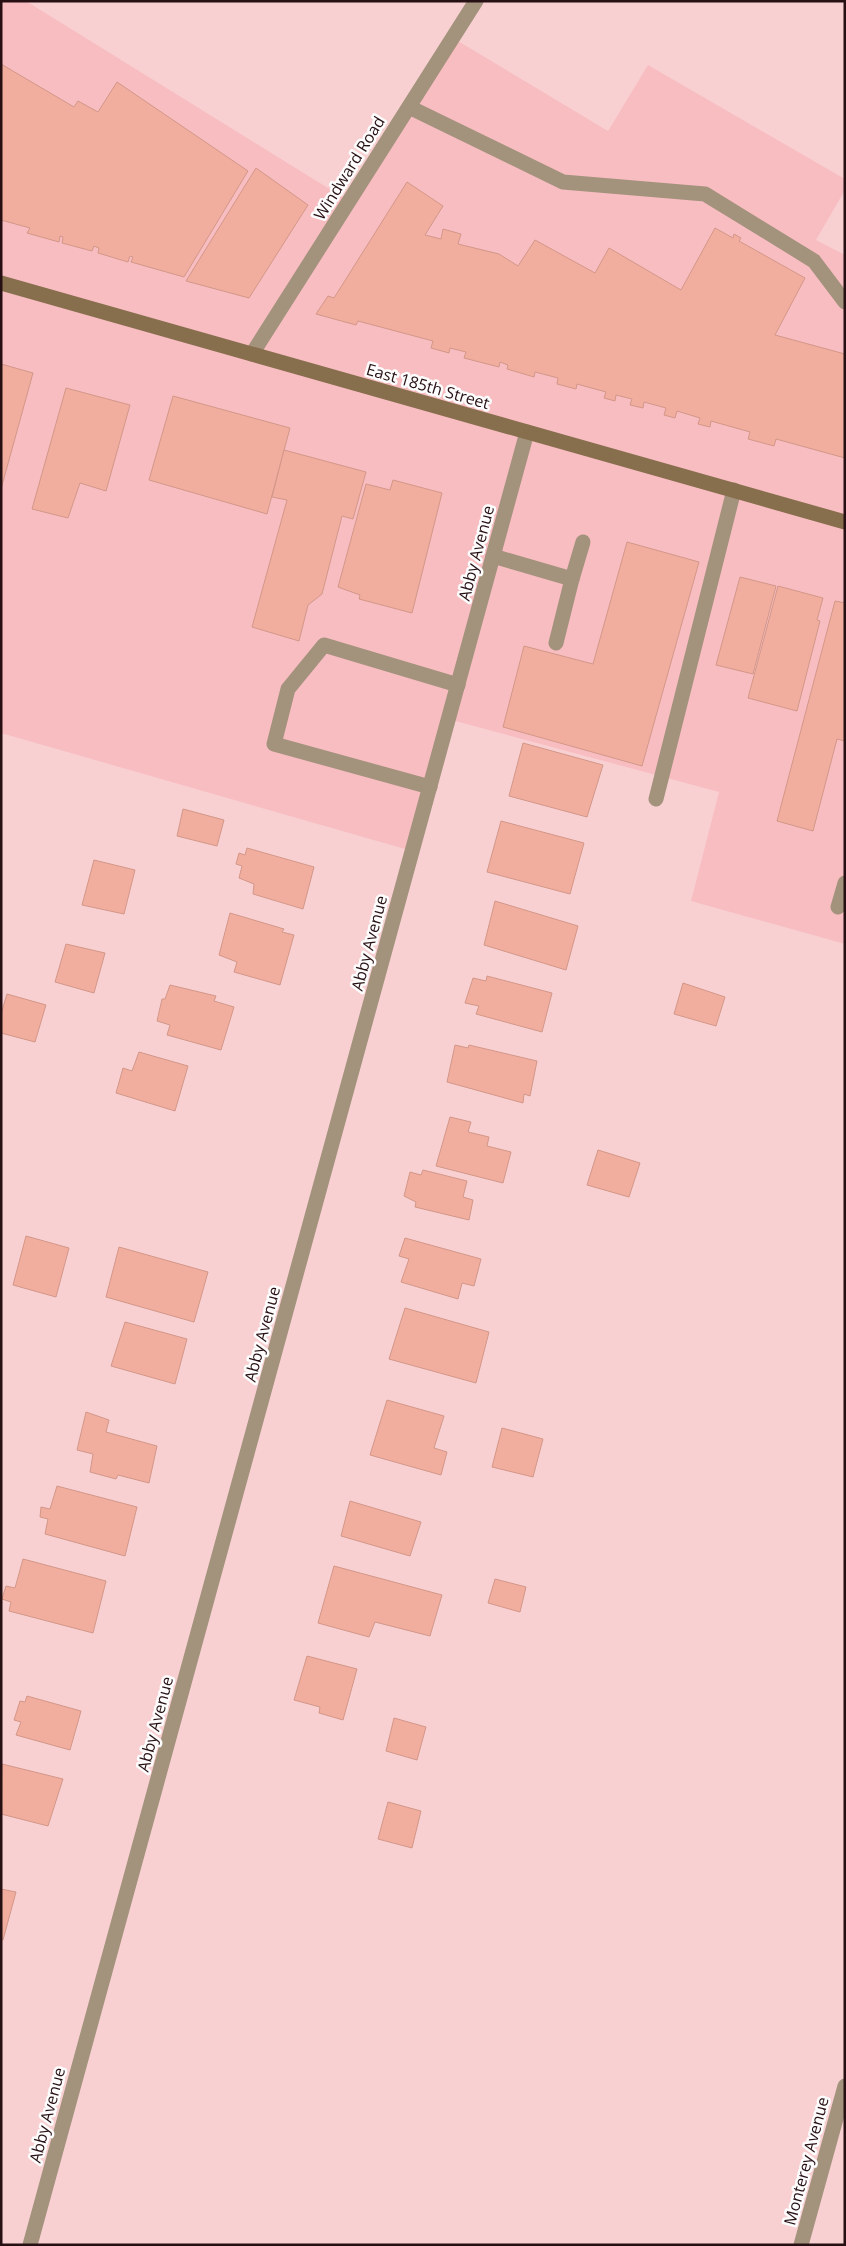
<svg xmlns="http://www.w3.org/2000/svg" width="846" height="2246" font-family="'Open Sans',sans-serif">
  <rect width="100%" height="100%" fill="#f8d0d2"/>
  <polygon fill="#f8bdc1" points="1,1 26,1 349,201 453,38 608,131 648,65 845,179 845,190 816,240 845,255 845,944 691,901 719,792 448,719 412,851 1,733"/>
  <g fill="#f1ae9e" stroke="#d39789">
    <polygon points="1,64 74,107 78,101 98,112 117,82 248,171 184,277 131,262 133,257 130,256 128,262 98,253 99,248 94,246 92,251 62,243 63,237 60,236 59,242 27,233 30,228 1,220"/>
    <polygon points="256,168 308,205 249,298 186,281"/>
    <polygon points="407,182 443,206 425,235 441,239 443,229 461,234 458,244 499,254 518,266 535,240 595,273 609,248 681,290 715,228 733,238 734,234 741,238 739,241 805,278 775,335 845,354 845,458 776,439 774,446 748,439 750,432 711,421 710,427 698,424 700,418 677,411 675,418 664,415 666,408 644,402 643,408 630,405 632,399 616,395 615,401 604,398 606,392 577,384 576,389 557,384 558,378 535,372 534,377 507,369 508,365 500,362 499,367 464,358 466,352 450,348 449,353 431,348 433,341 358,321 356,325 316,314 328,296 334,298"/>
    <polygon points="1,364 33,373 1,489"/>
    <polygon points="66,388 130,405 106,491 80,483 68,518 32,509"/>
    <polygon points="173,396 290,428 267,514 149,480"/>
    <polygon points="284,450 366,472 353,519 342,516 322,594 308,605 299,641 252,627 287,500 272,497"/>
    <polygon points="393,480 442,493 412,613 359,599 360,595 338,587 366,484 390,490"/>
    <polygon points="627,542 699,562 642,766 503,727 524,646 593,664"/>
    <polygon points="740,577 776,586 753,674 716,665"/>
    <polygon points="778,586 823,598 817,620 820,621 797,711 748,698"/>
    <polygon points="835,601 845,603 845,741 837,739 813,831 777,821"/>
    <polygon points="523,743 603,765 587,817 509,796"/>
    <polygon points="183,809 224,820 217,846 177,836"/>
    <polygon points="501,821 584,843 570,894 487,872"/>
    <polygon points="247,848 314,867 303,909 253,894 254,884 239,878 242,866 236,864 239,853 245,855"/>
    <polygon points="94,860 135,870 124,914 82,905"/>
    <polygon points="495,901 578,926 566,970 484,945"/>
    <polygon points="230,913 284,929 282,932 294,935 280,985 234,972 237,962 219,955"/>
    <polygon points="66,944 105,953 94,993 55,982"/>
    <polygon points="487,976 552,993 542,1032 476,1014 479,1006 465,1003 473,978 486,981"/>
    <polygon points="683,983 725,997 716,1026 674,1014"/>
    <polygon points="170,985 216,996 214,1001 234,1007 221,1050 167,1035 170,1025 157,1021 162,999 165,999"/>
    <polygon points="7,994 46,1005 35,1042 1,1033 1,1014"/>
    <polygon points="455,1045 468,1048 469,1045 537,1061 530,1096 524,1094 523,1103 447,1082"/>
    <polygon points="139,1052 188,1066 175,1111 116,1093 123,1068 132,1071"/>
    <polygon points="450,1117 471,1122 468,1132 489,1137 487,1146 511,1152 503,1183 436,1166"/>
    <polygon points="598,1150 640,1163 629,1197 587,1185"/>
    <polygon points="423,1170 467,1181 463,1197 473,1200 469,1220 415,1207 416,1202 404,1196 410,1172 421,1175"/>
    <polygon points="26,1236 69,1248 56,1297 13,1285"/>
    <polygon points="405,1238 481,1259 474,1286 462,1283 458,1299 401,1282 409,1259 399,1256"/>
    <polygon points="119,1247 208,1272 194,1322 106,1297"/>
    <polygon points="405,1308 489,1332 476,1383 389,1359"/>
    <polygon points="125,1322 187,1339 175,1384 111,1366"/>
    <polygon points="387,1400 444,1416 434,1448 447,1452 441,1475 370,1455"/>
    <polygon points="86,1412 109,1420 106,1432 157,1446 149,1483 118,1475 116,1479 90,1472 93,1454 77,1450"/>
    <polygon points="502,1428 543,1439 533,1477 492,1467"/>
    <polygon points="57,1486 137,1507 125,1556 45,1534 48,1519 40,1517 41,1507 50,1509"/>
    <polygon points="350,1501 421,1522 410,1556 341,1536"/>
    <polygon points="23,1559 106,1581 93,1633 9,1611 11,1602 2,1599 6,1586 15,1588"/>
    <polygon points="334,1566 442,1595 430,1636 375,1622 369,1637 318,1623"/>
    <polygon points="495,1579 526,1587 520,1612 488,1603"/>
    <polygon points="307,1656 357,1669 343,1720 319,1713 320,1707 294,1700"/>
    <polygon points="27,1696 81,1711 70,1750 16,1735 21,1722 14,1720 20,1701 25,1702"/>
    <polygon points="394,1718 426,1727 417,1760 386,1751"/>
    <polygon points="2,1764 63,1779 48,1826 1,1814"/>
    <polygon points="388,1802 421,1811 412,1848 378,1839"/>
    <polygon points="1,1889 16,1892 3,1940 1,1940"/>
  </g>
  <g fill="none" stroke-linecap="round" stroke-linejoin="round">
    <g stroke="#a3927c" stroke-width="15">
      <polyline points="409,107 563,182 705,194 814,261 845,302"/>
      <polyline points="493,556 572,579 556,643"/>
      <polyline points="572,579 583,542"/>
      <polyline points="430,787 274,744 288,689 324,645 458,685"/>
      <polyline points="656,799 734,490"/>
      <polyline points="838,907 845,883"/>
    </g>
    <g stroke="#a3927c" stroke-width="15">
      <polyline points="252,354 476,1"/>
      <polyline points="30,2245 527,432"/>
      <polyline points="801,2245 845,2086"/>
    </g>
    <polyline stroke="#876e4d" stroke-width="15" points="1,283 845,522"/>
  </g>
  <g text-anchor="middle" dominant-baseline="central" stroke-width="5" stroke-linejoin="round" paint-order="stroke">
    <g font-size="16" fill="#271013" stroke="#fcfcfc">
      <text transform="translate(349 168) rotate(-58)">Windward Road</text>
      <text transform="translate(428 386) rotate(16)">East 185th Street</text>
      <text transform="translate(476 553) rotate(-75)">Abby Avenue</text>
      <text transform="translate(369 943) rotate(-75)">Abby Avenue</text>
      <text transform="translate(262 1334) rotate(-75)">Abby Avenue</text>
      <text transform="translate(155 1724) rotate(-75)">Abby Avenue</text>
      <text transform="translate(47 2115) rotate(-75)">Abby Avenue</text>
      <text transform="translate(806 2161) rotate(-75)">Monterey Avenue</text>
    </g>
  </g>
  <rect width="846" height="2246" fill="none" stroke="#271013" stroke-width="5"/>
</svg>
